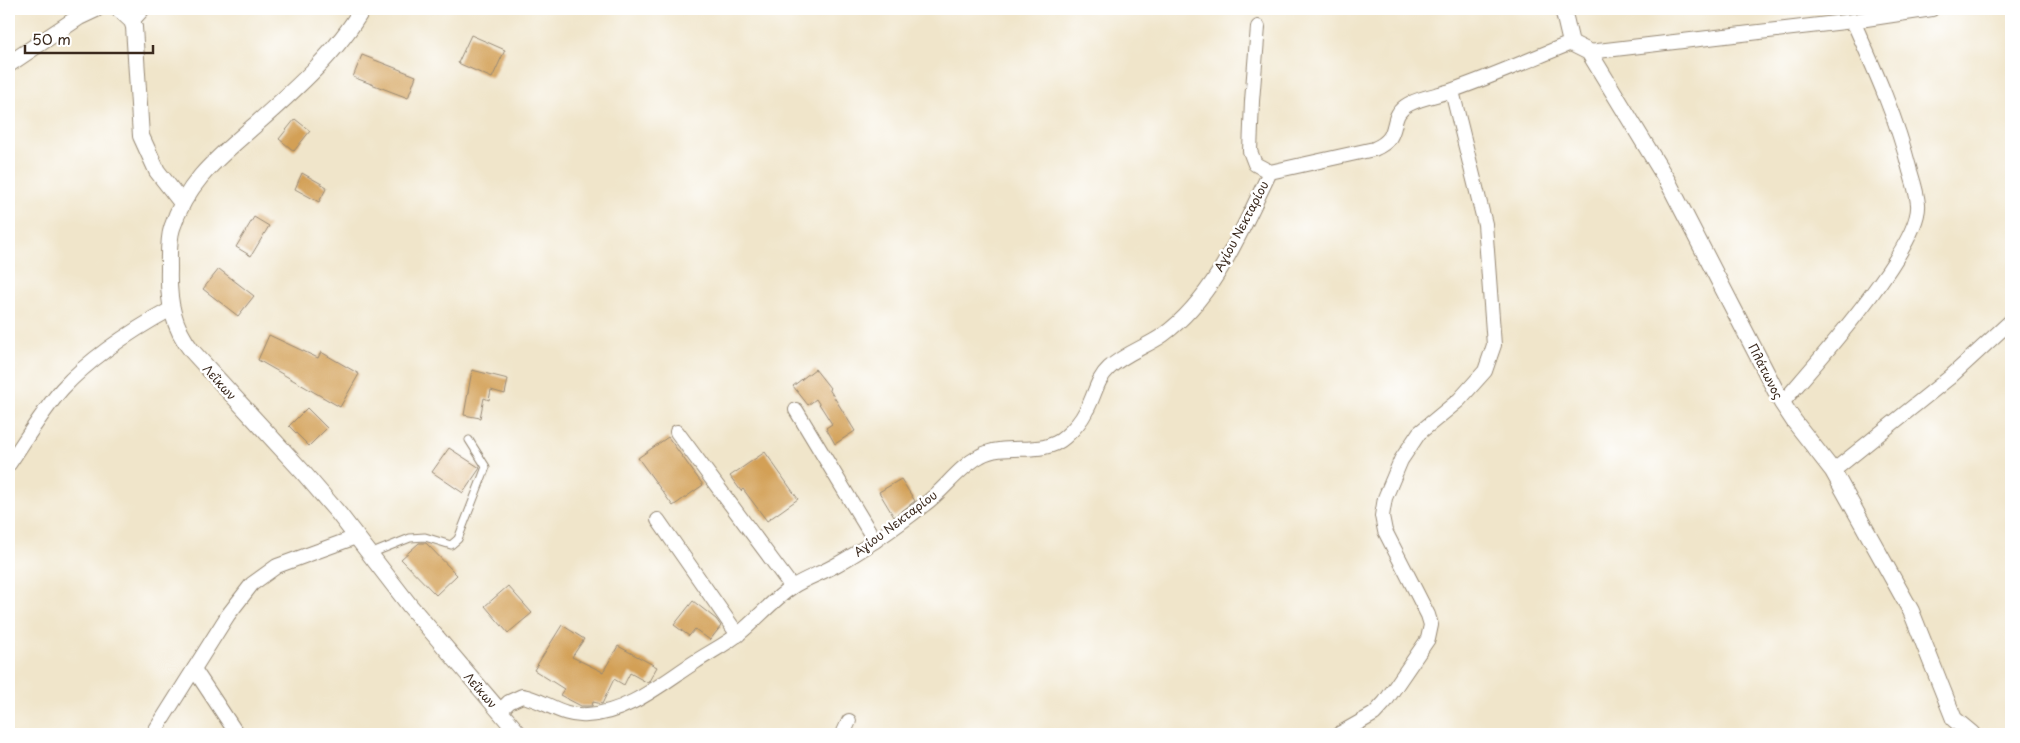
<svg xmlns="http://www.w3.org/2000/svg" width="2020" height="743" font-family="'Playpen Sans',sans-serif">
  <rect width="100%" height="100%" fill="#fff"/>
  <filter id="ink" filterUnits="userSpaceOnUse"><feTurbulence type="fractalNoise" baseFrequency=".02" numOctaves="2"/><feDisplacementMap in="SourceGraphic" scale="10" xChannelSelector="R" yChannelSelector="G"/><feConvolveMatrix kernelMatrix="1 2 1 2 8 2 1 2 1" color-interpolation-filters="sRGB"/></filter>
  <filter id="wash" filterUnits="userSpaceOnUse"><feTurbulence type="fractalNoise" baseFrequency=".0096" numOctaves="4" result="noise"/><feDisplacementMap in="SourceGraphic" scale="20" xChannelSelector="R" yChannelSelector="G"/><feGaussianBlur stdDeviation="1.12" result="paint"/><feColorMatrix in="noise" values="0 0 0 0 0 0 0 0 0 0 0 0 0 0 0 0 0 1.4 0 .05"/><feComposite in="paint" operator="in"/></filter>
  <g filter="url(#wash)">
    <rect width="100%" height="100%" fill="#f0e5ca"/>
    <g id="blocks">
      <g fill="#d3a057">
        <polygon points="471,35 505,50 492,78 458,63"/>
        <polygon points="362,55 416,76 408,98 353,77"/>
        <polygon points="295,119 310,131 294,151 279,139"/>
        <polygon points="302,173 327,187 319,202 295,189"/>
        <polygon points="254,217 269,226 251,256 236,247"/>
        <polygon points="219,269 254,296 238,316 203,289"/>
        <polygon points="269,335 318,358 321,352 359,374 340,407 258,360"/>
        <polygon points="815,369 830,388 829,389 855,431 835,444 826,428 832,424 816,399 808,405 793,386"/>
        <polygon points="472,370 508,379 505,394 491,390 489,400 484,398 480,418 464,415"/>
        <polygon points="307,408 327,428 309,446 289,426"/>
        <polygon points="668,437 703,485 673,506 638,458"/>
        <polygon points="449,448 480,468 463,493 432,472"/>
        <polygon points="765,452 798,499 767,521 743,489 741,491 730,476"/>
        <polygon points="901,479 915,501 894,517 879,492"/>
        <polygon points="419,543 426,543 457,575 436,595 401,559"/>
        <polygon points="508,586 532,613 508,633 485,606"/>
        <polygon points="693,601 716,619 721,626 710,640 695,629 689,636 674,625"/>
        <polygon points="562,625 584,639 572,657 603,672 618,646 657,667 648,683 630,673 624,685 614,679 602,704 593,702 592,706 581,706 560,695 564,689 534,670"/>
      </g>
    </g>
  </g>
  <g filter="url(#ink)">
    <use href="#blocks" fill-opacity="0" stroke="#968874" stroke-width="1"/>
    <g fill="none" stroke-linecap="round" stroke-linejoin="round">
      <defs>
        <polyline id="service" points="370,554 410,538 425,537 451,545 458,539 486,467 469,440"/>
        <g id="minor">
          <polyline points="132,21 143,9"/>
          <polyline points="1258,27 1252,101 1250,151 1255,164 1270,172"/>
          <polyline points="1589,52 1853,21 1932,9"/>
          <path d="M1782,403C1812,368 1922,246 1918,204C1917,193 1913,181 1910,171C1897,119 1875,70 1853,21"/>
          <polyline points="796,410 875,541"/>
          <polyline points="677,432 792,587"/>
          <path d="M9,464C26,439 42,412 62,389C92,356 133,330 171,309"/>
          <polyline points="1833,471 1949,378 2011,321"/>
          <polyline points="658,520 738,635"/>
          <polyline points="194,669 237,734"/>
          <path d="M500,711L509,702L522,696C545,700 561,717 587,715C628,713 662,683 695,662C710,652 727,644 741,632C758,618 774,599 792,587C806,578 822,573 836,565C867,548 897,526 925,504C945,489 958,468 980,456C1006,441 1042,458 1065,437C1073,430 1081,421 1086,411C1095,396 1096,380 1109,368C1125,353 1146,347 1163,335C1216,296 1242,229 1270,172L1374,149C1405,136 1385,117 1409,104C1422,97 1439,95 1453,90C1493,76 1531,59 1571,43"/>
          <polyline points="153,734 228,615 252,584 277,566 356,537"/>
          <polyline points="843,734 849,721"/>
          <polyline points="1339,734 1374,714 1385,702 1428,639 1431,625 1428,615 1385,531 1382,516 1385,498 1401,460 1419,433 1459,400 1485,371 1494,345 1485,224 1452,91"/>
        </g>
        <g id="tertiary">
          <polyline points="119,9 132,21 134,27 141,136 157,171 182,203"/>
          <path d="M362,9C338,52 291,93 254,126C219,157 187,181 172,228C168,240 169,257 169,270C168,301 173,327 192,351L302,471L339,514L410,606L519,734"/>
          <polyline points="1563,9 1571,43 1589,52 1668,182 1782,403 1794,421 1833,471 1911,611 1954,719 1972,734"/>
          <polyline points="9,64 79,17 96,9"/>
        </g>
      </defs>
      <use href="#service" stroke="#968874" stroke-width="9"/>
      <use href="#minor" stroke="#968874" stroke-width="16"/>
      <use href="#tertiary" stroke="#968874" stroke-width="18"/>
      <use href="#service" stroke="#fff" stroke-width="7"/>
      <use href="#minor" stroke="#fff" stroke-width="14"/>
      <use href="#tertiary" stroke="#fff" stroke-width="16"/>
    </g>
  </g>
  <g text-anchor="middle" dominant-baseline="central" stroke-width="5" stroke-linejoin="round" paint-order="stroke">
    <g font-size="12" fill="#3b2a1e" stroke="#fff">
      <text transform="translate(1241 226) rotate(-62)">Αγίου Νεκταρίου</text>
      <text transform="translate(1766 371) rotate(63)">Πλάτωνος</text>
      <text transform="translate(220 382) rotate(48)">Λεΐκων</text>
      <text transform="translate(895 523) rotate(-37)">Αγίου Νεκταρίου</text>
      <text transform="translate(481 690) rotate(49)">Λεΐκων</text>
    </g>
  </g>
  <rect width="2020" height="743" fill="none" stroke="#fff" stroke-width="30"/>
  <path d="M25 45v8h128v-8" fill="none" stroke="#3b2a1e" stroke-width="2.5"/>
  <text x="32" y="45" font-size="15" fill="#3b2a1e" stroke="#ffffff" stroke-width="4" paint-order="stroke">50 m</text>
</svg>
